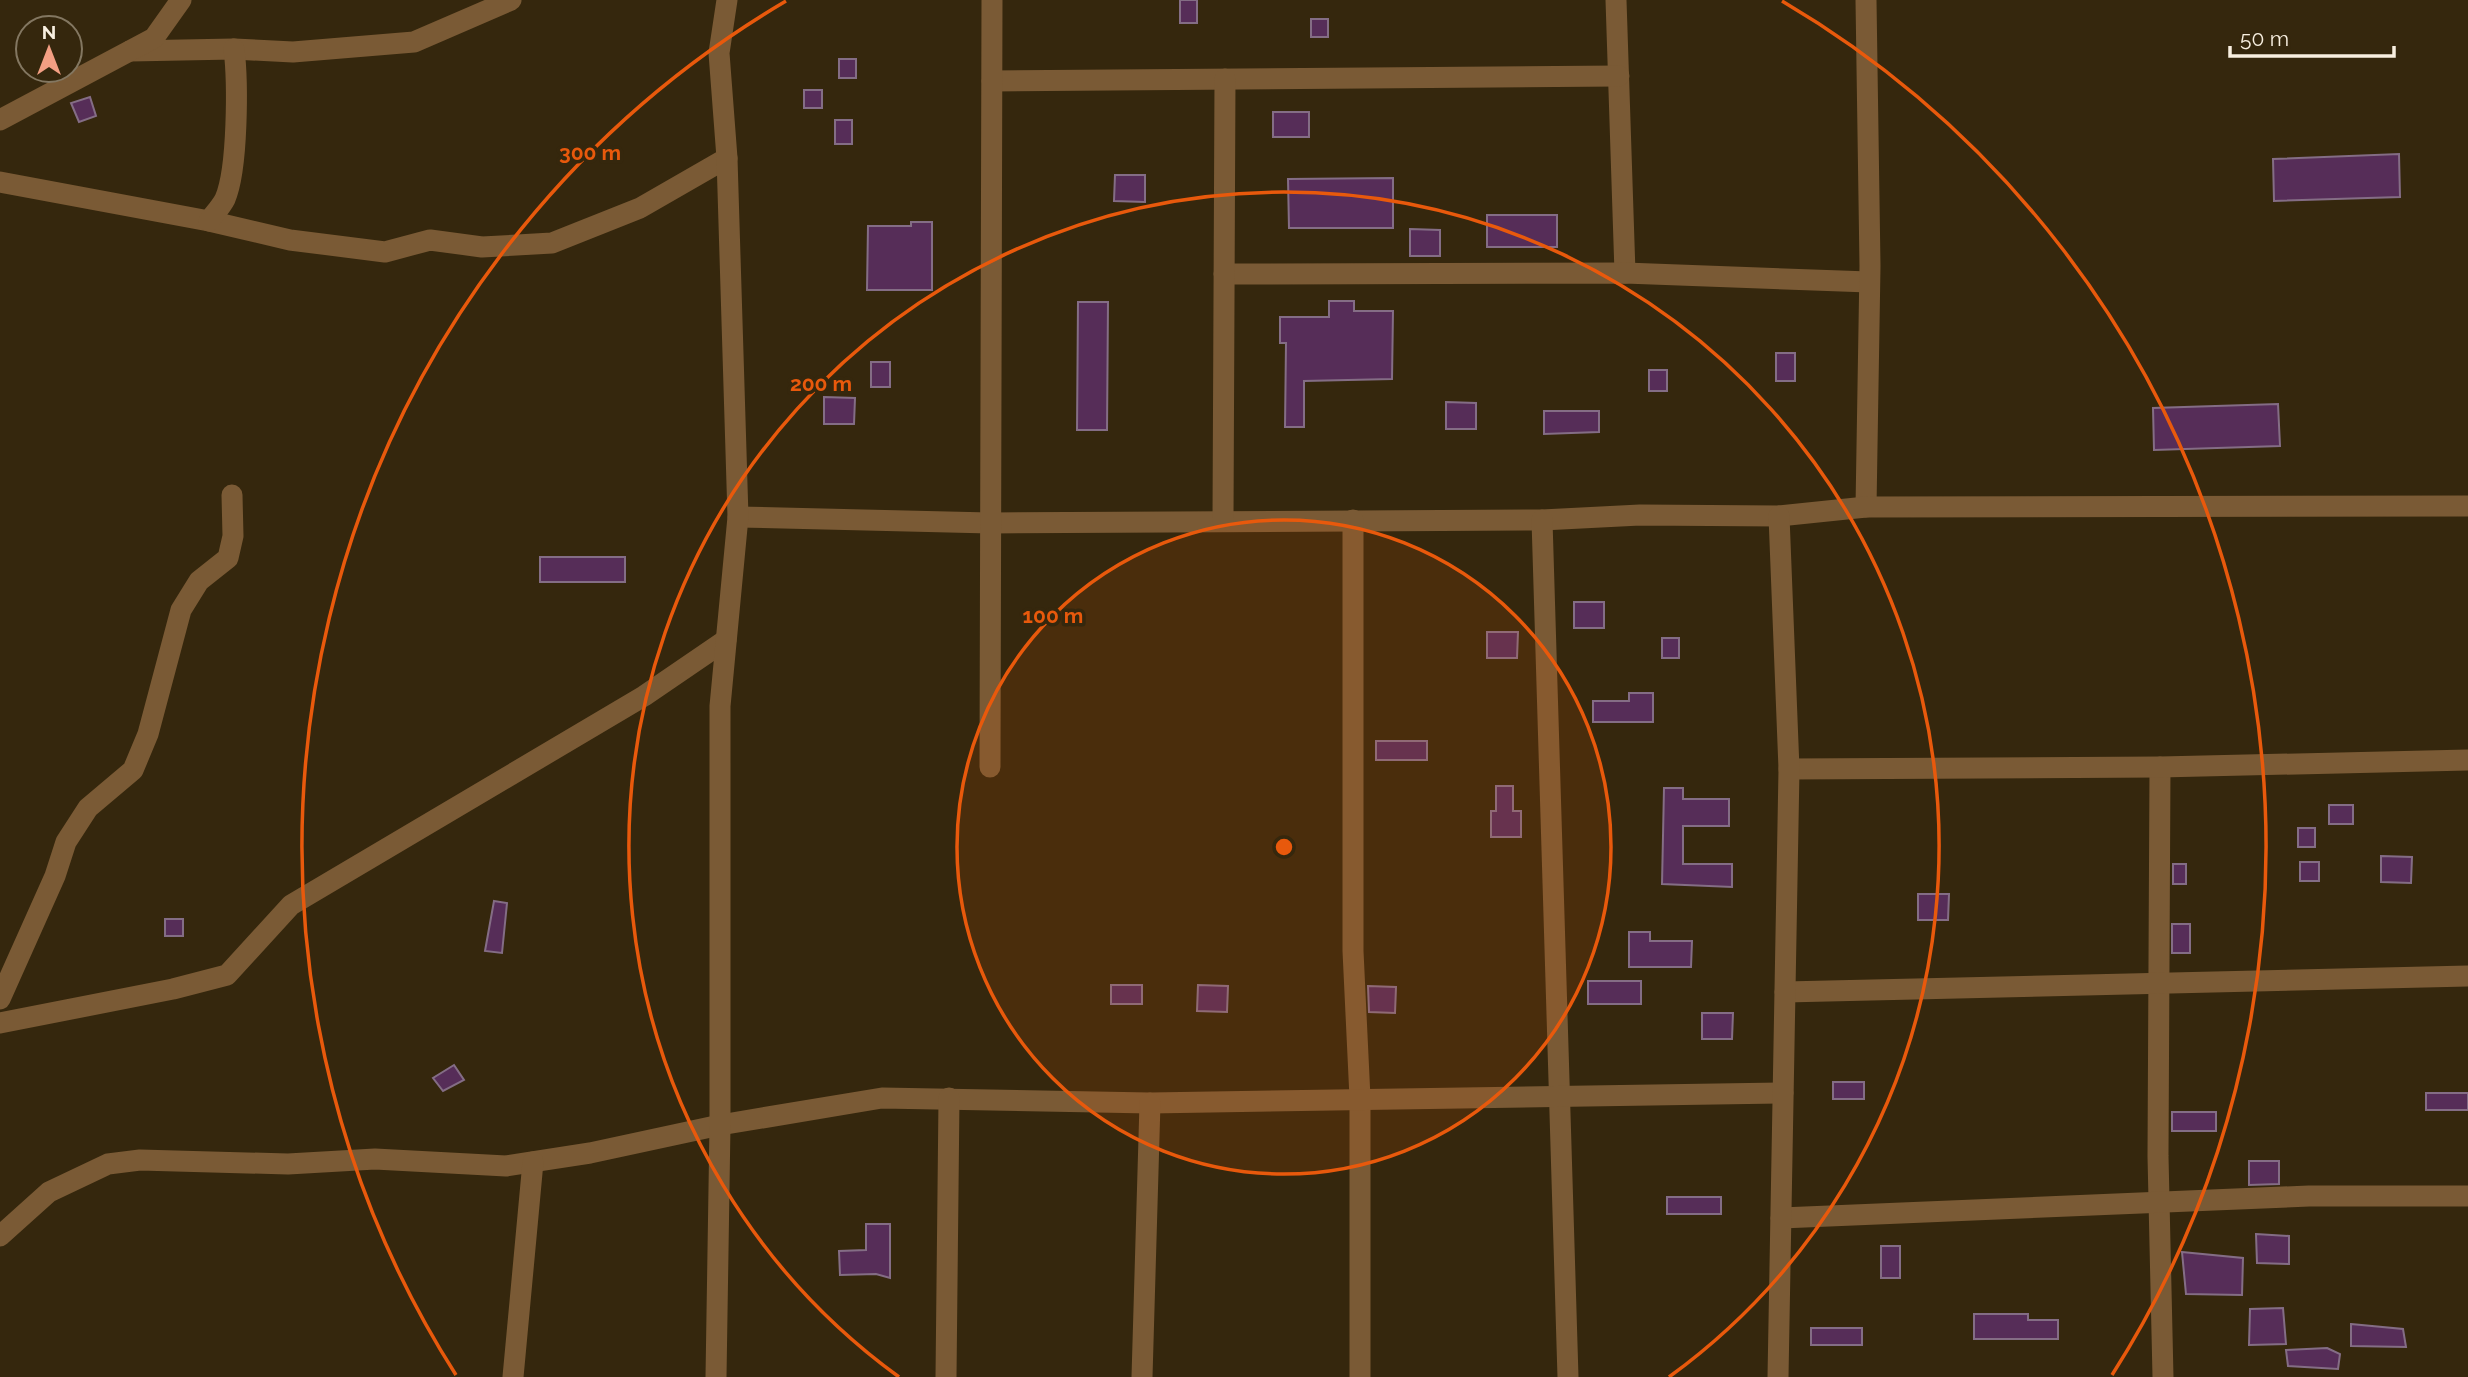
<svg xmlns="http://www.w3.org/2000/svg" width="2468" height="1377" font-family="Raleway,sans-serif">
  <rect width="100%" height="100%" fill="#35270d"/>
  <g fill="#562d58" stroke="#846d85" stroke-width="2">
    <rect x="1180" y="0" width="17" height="23"/>
    <rect x="1311" y="19" width="17" height="18"/>
    <rect x="839" y="59" width="17" height="19"/>
    <rect x="804" y="90" width="18" height="18"/>
    <polygon points="90,97 96,116 79,122 71,103"/>
    <rect x="1273" y="112" width="36" height="25"/>
    <rect x="835" y="120" width="17" height="24"/>
    <polygon points="2399,154 2400,197 2274,201 2273,159"/>
    <polygon points="1115,175 1145,175 1145,202 1114,201"/>
    <polygon points="1393,178 1393,228 1289,228 1288,179"/>
    <rect x="1487" y="215" width="70" height="32"/>
    <polygon points="911,222 932,222 932,290 867,290 868,226 911,226"/>
    <polygon points="1410,229 1440,230 1440,256 1410,256"/>
    <polygon points="1329,301 1354,301 1354,311 1393,311 1392,379 1304,381 1304,427 1285,427 1286,343 1280,343 1280,317 1329,317"/>
    <polygon points="1078,302 1108,302 1107,430 1077,430"/>
    <rect x="1776" y="353" width="19" height="28"/>
    <rect x="871" y="362" width="19" height="25"/>
    <rect x="1649" y="370" width="18" height="21"/>
    <polygon points="824,397 855,398 854,424 824,424"/>
    <polygon points="1446,402 1476,403 1476,429 1446,429"/>
    <polygon points="2278,404 2280,446 2154,450 2153,408"/>
    <polygon points="1544,411 1599,411 1599,432 1544,434"/>
    <rect x="540" y="557" width="85" height="25"/>
    <rect x="1574" y="602" width="30" height="26"/>
    <polygon points="1487,632 1518,632 1517,658 1487,658"/>
    <rect x="1662" y="638" width="17" height="20"/>
    <polygon points="1629,693 1653,693 1653,722 1593,722 1593,701 1629,701"/>
    <rect x="1376" y="741" width="51" height="19"/>
    <polygon points="1496,786 1513,786 1513,811 1521,811 1521,837 1491,837 1491,811 1496,811"/>
    <polygon points="1664,788 1683,788 1683,799 1729,799 1729,826 1683,826 1683,864 1732,864 1732,887 1662,884"/>
    <rect x="2329" y="805" width="24" height="19"/>
    <rect x="2298" y="828" width="17" height="19"/>
    <polygon points="2381,856 2412,857 2411,883 2381,882"/>
    <rect x="2300" y="862" width="19" height="19"/>
    <rect x="2173" y="864" width="13" height="20"/>
    <polygon points="1918,894 1949,894 1948,920 1918,920"/>
    <polygon points="494,901 507,903 502,953 485,951"/>
    <rect x="165" y="919" width="18" height="17"/>
    <rect x="2172" y="924" width="18" height="29"/>
    <polygon points="1629,932 1650,932 1650,941 1692,941 1691,967 1629,967"/>
    <rect x="1588" y="981" width="53" height="23"/>
    <rect x="1111" y="985" width="31" height="19"/>
    <polygon points="1198,985 1228,986 1227,1012 1197,1011"/>
    <polygon points="1368,986 1396,987 1395,1013 1369,1012"/>
    <polygon points="1702,1013 1733,1013 1732,1039 1702,1039"/>
    <polygon points="454,1065 464,1080 443,1091 433,1078"/>
    <rect x="1833" y="1082" width="31" height="17"/>
    <rect x="2426" y="1093" width="42" height="17"/>
    <rect x="2172" y="1112" width="44" height="19"/>
    <polygon points="2249,1161 2279,1161 2279,1184 2249,1185"/>
    <rect x="1667" y="1197" width="54" height="17"/>
    <polygon points="866,1224 890,1224 890,1278 876,1274 840,1275 839,1251 866,1250"/>
    <polygon points="2256,1234 2289,1236 2289,1264 2257,1263"/>
    <rect x="1881" y="1246" width="19" height="32"/>
    <polygon points="2182,1252 2243,1258 2242,1295 2186,1294"/>
    <polygon points="2283,1308 2286,1344 2249,1345 2250,1309"/>
    <polygon points="1974,1314 2028,1314 2028,1320 2058,1320 2058,1339 1974,1339"/>
    <polygon points="2351,1324 2403,1329 2406,1347 2351,1346"/>
    <rect x="1811" y="1328" width="51" height="17"/>
    <polygon points="2327,1348 2340,1354 2338,1369 2288,1366 2286,1350"/>
  </g>
  <g fill="none" stroke-linecap="round" stroke-linejoin="round">
    <g stroke="#7a5a35" stroke-width="21">
      <polyline points="1616,0 1625,273"/>
      <polyline points="130,51 234,49 293,52 414,42 511,0"/>
      <polyline points="992,81 1619,76"/>
      <polyline points="0,120 154,38 181,0"/>
      <polyline points="0,182 209,221 290,240 385,252 430,240 482,247 552,243 640,208 727,158"/>
      <path d="M209,221C214,214 221,207 225,199C238,169 238,82 234,49"/>
      <polyline points="1224,274 1625,273 1869,282"/>
      <polyline points="1866,507 1870,266 1866,0"/>
      <polyline points="738,517 990,523 1542,520 1640,515 1779,516 1866,507 2468,506"/>
      <polyline points="1353,520 1353,951 1360,1098 1360,1377"/>
      <polyline points="1542,520 1568,1377"/>
      <polyline points="1223,521 1225,79"/>
      <polyline points="990,767 992,0"/>
      <polyline points="2160,767 2158,1156 2163,1377"/>
      <polyline points="1789,769 2160,767 2468,760"/>
      <polyline points="1785,992 2468,976"/>
      <polyline points="0,999 55,876 66,842 88,808 133,770 148,734 181,610 199,581 228,558 233,536 232,495"/>
      <polyline points="0,1023 173,989 227,975 291,905 644,696 726,640"/>
      <polyline points="1781,1218 2309,1196 2468,1196"/>
      <polyline points="0,1236 49,1192 108,1164 140,1160 288,1164 375,1159 506,1166 590,1153 720,1125 882,1098 1150,1103 1783,1093"/>
      <polyline points="513,1377 533,1162"/>
      <polyline points="716,1377 720,1125 720,706 738,517 727,158 719,53 727,0"/>
      <polyline points="946,1377 949,1098"/>
      <polyline points="1142,1377 1150,1103"/>
      <polyline points="1778,1377 1789,769 1779,516"/>
    </g>
  </g>
  <circle cx="1284" cy="847" r="327" fill="#e8590c" fill-opacity=".12"/>
  <g fill="none" stroke="#e8590c" stroke-width="3.5">
    <circle cx="1284" cy="847" r="327"/>
    <path d="M899 1377A655 655 0 1 1 1669 1377"/>
    <path d="M456 1375A982 982 0 0 1 786 1M1782 1A982 982 0 0 1 2112 1375"/>
  </g>
  <circle cx="1284" cy="847" r="10" fill="#e8590c" stroke="#35270d" stroke-width="3.5"/>
  <g font-size="21" text-anchor="middle" font-weight="bold" fill="#e8590c" stroke="#35270d" stroke-width="7" stroke-linejoin="round" paint-order="stroke">
    <text x="590" y="160">300 m</text>
    <text x="821" y="391">200 m</text>
    <text x="1053" y="623">100 m</text>
  </g>
  <g transform="translate(49 49)"><circle r="33" fill="#35270d" stroke="#837761" stroke-width="2"/>
  <path d="M0-5L12 26L0 18L-12 26Z" fill="#f39f83"/>
  <text y="-10" font-size="19" font-weight="bold" text-anchor="middle" fill="#f8efe0">N</text>
  </g>
  <path d="M2230 46v10h164v-10" fill="none" stroke="#f8efe0" stroke-width="3.5"/>
  <text x="2240" y="46" font-size="21" fill="#f8efe0" stroke="#35270d" stroke-width="5" paint-order="stroke">50 m</text>
</svg>
